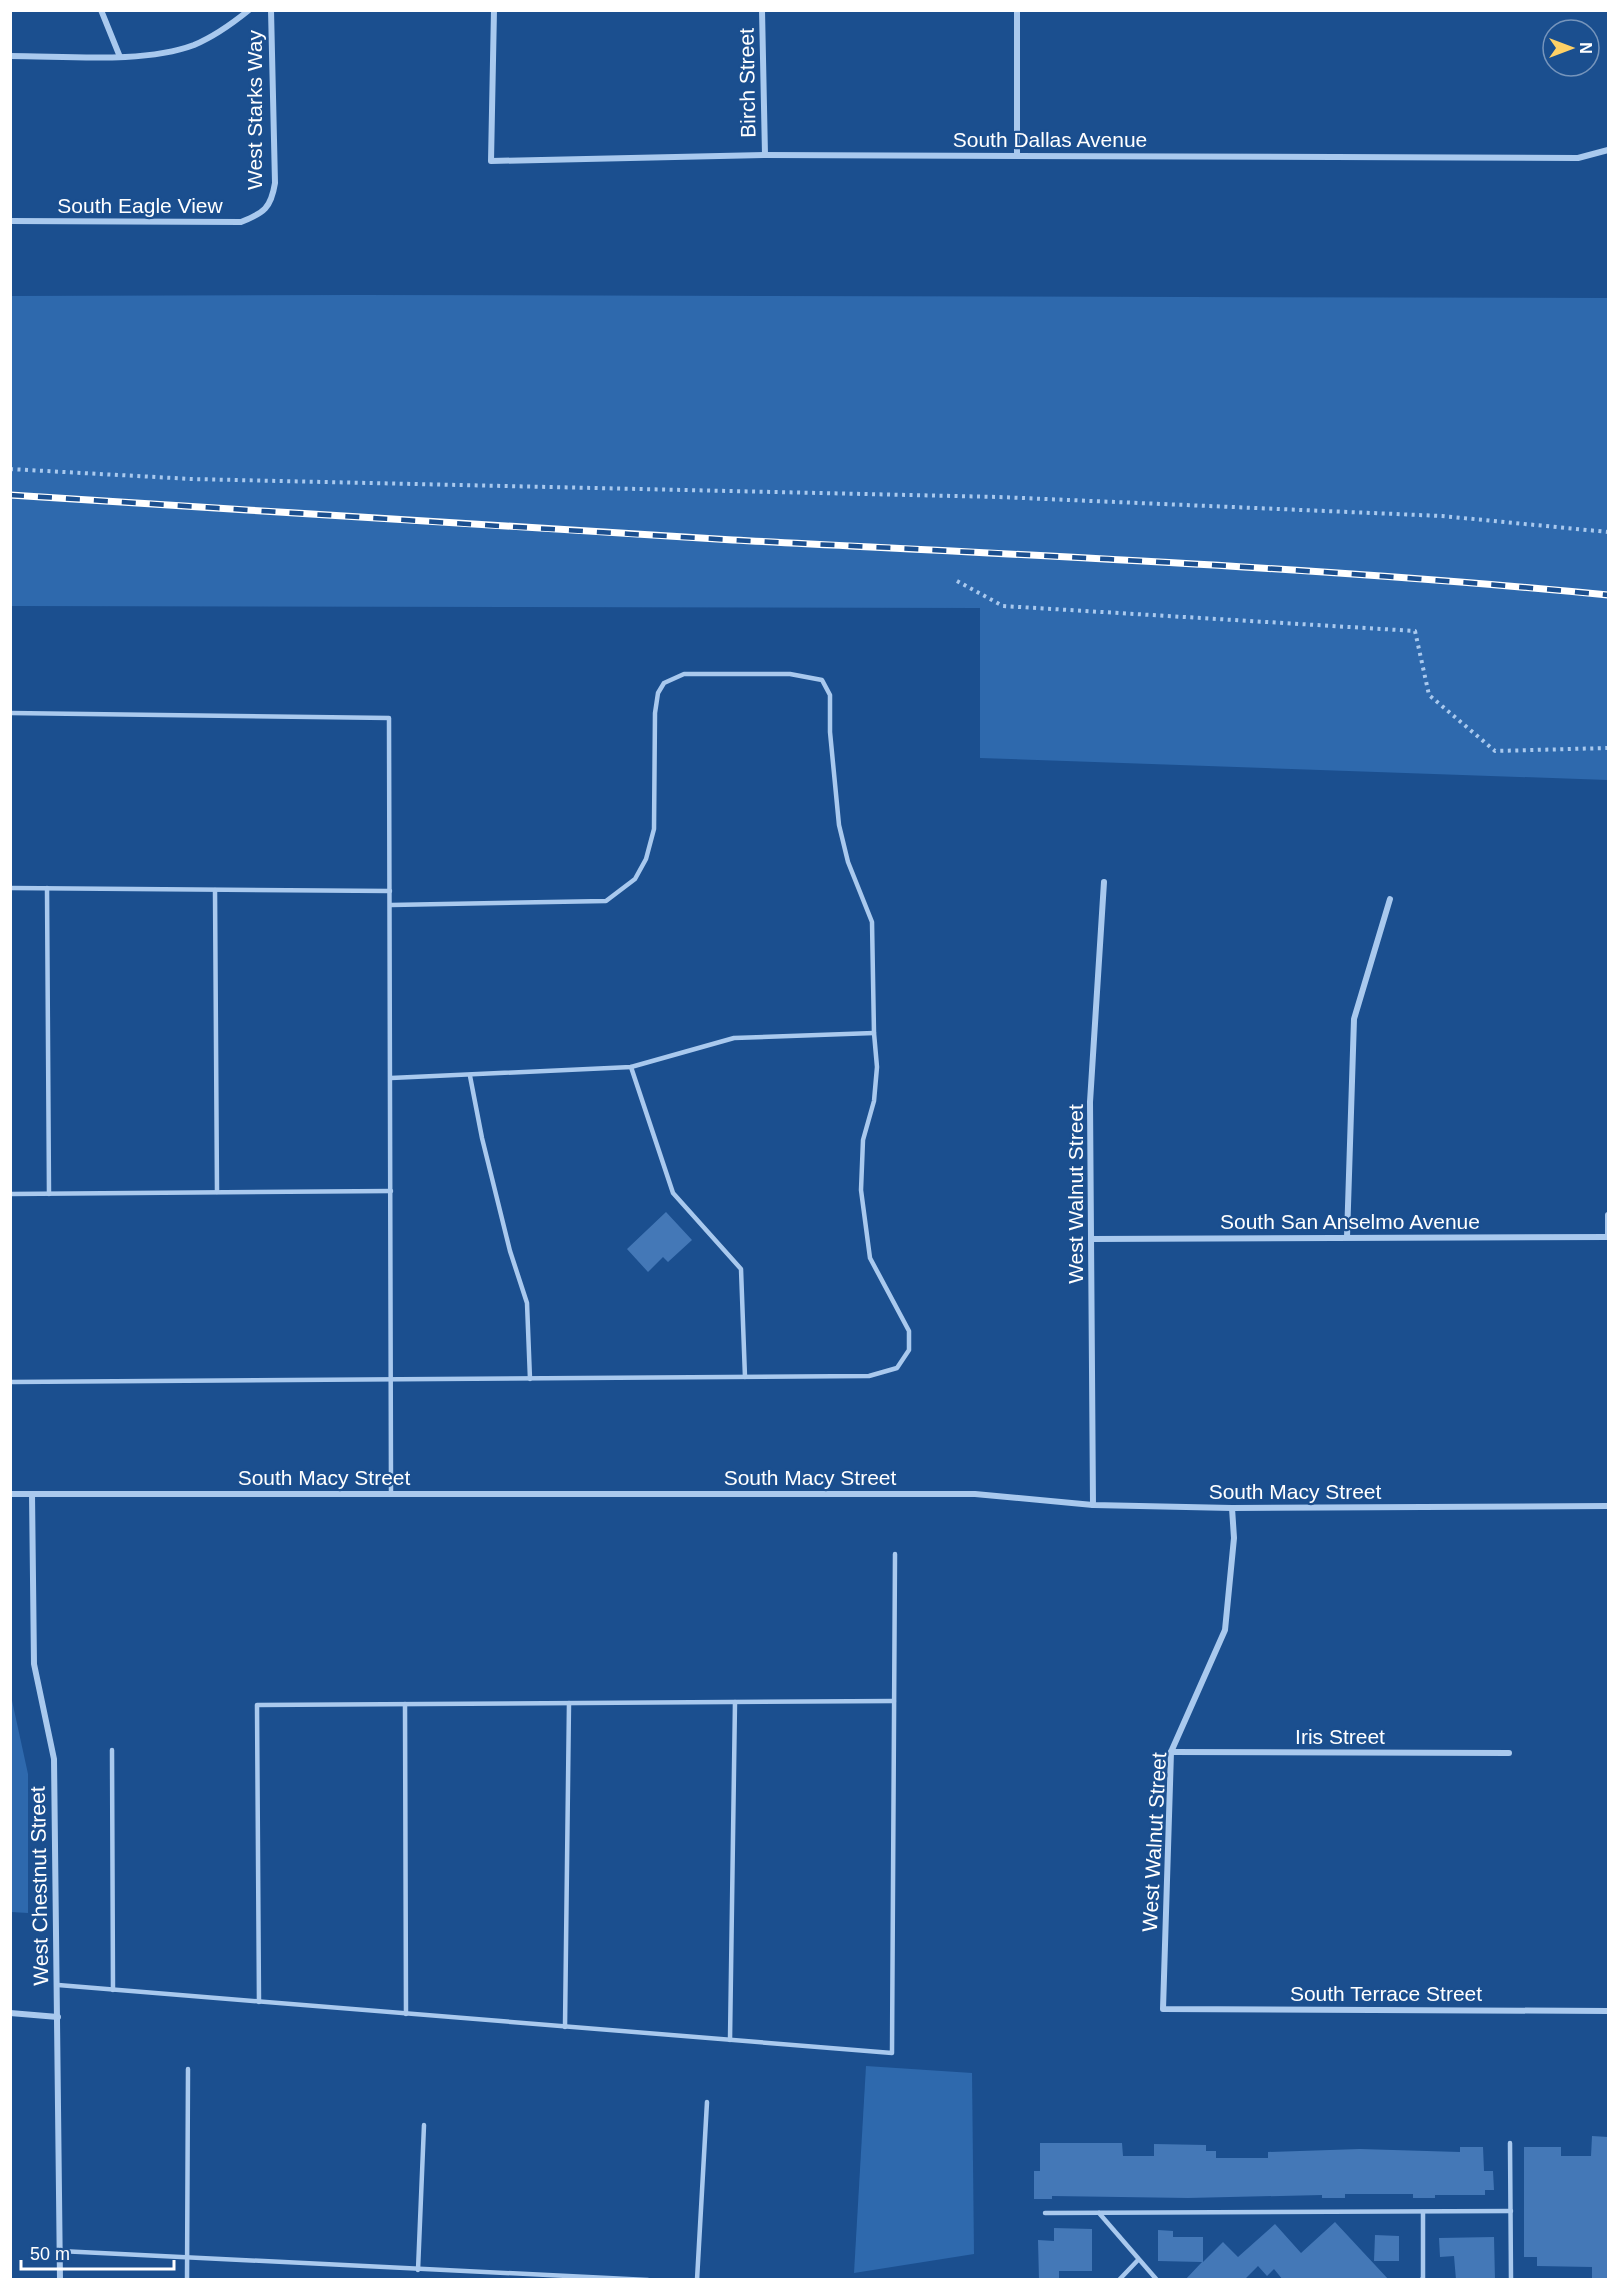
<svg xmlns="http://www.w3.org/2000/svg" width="1619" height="2290" font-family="Arial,sans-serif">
  <rect width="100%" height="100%" fill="#1b4f8f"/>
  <g fill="#2e69ad">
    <polygon points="354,295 1608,298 1608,780 980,758 980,608 11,606 11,296"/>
    <polygon points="10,1648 11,1696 28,1774 28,1913 11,1912"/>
    <polygon points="866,2066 972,2073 974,2254 854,2273"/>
  </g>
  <g fill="#4478b7">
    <polygon points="666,1212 692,1240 668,1262 663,1257 648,1272 627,1249"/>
    <polygon points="1592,2136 1608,2137 1608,2280 1592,2280 1592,2267 1537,2266 1537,2257 1524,2257 1524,2147 1561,2147 1561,2156 1591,2156"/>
    <polygon points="1040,2143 1122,2143 1123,2156 1154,2156 1154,2144 1206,2145 1206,2151 1216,2151 1216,2158 1268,2158 1268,2152 1360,2149 1460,2152 1460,2147 1483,2147 1484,2171 1493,2171 1494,2190 1485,2190 1485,2195 1435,2195 1435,2198 1413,2198 1413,2194 1345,2194 1345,2198 1322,2198 1322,2195 1188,2198 1052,2196 1052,2199 1034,2199 1034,2171 1040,2171"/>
    <polygon points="1335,2222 1389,2280 1283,2280 1274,2269 1267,2276 1258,2266 1244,2280 1185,2280 1202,2262 1158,2261 1158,2230 1173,2231 1173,2237 1203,2237 1203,2262 1223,2242 1238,2257 1275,2224 1301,2253"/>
    <polygon points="1054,2228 1092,2229 1092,2271 1059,2271 1059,2280 1039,2280 1038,2240 1054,2241"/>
    <polygon points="1375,2235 1399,2236 1399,2261 1374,2261"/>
    <polygon points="1494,2237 1495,2280 1456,2280 1454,2256 1440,2257 1439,2238"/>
  </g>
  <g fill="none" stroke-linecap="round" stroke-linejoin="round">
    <g stroke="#a9c9ee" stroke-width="4" stroke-dasharray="3 4.5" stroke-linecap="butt">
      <polyline points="10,469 191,479 999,497 1442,516 1608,532"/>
      <polyline points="957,581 1003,606 1415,631 1429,695 1495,751 1608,748"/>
    </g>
    <g stroke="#a9c9ee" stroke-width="4.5">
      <polyline points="10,713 389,718 391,1493"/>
      <polyline points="10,888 390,891"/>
      <polyline points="47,888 49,1194"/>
      <polyline points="215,890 217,1192"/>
      <polyline points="631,1067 673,1193 741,1269 745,1377"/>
      <polyline points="470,1076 482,1138 510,1251 527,1303 530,1379"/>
      <polyline points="391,1078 631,1067 734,1038 874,1033"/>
      <polyline points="10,1194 391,1191"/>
      <polyline points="10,1382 869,1376 897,1368 909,1350 909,1331 870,1258 861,1190 863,1140 874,1101 877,1067 874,1033 872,922 848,862 839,825 830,732 830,695 822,680 790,674 684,674 664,683 658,693 655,713 654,829 646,859 635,879 606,901 391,905"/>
      <polyline points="405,1704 406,2014"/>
      <polyline points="112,1750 113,1990"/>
      <polyline points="58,1985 892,2053 895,1554"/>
      <polyline points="259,2002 257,1705 894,1701"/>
      <polyline points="565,2027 569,1703"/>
      <polyline points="730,2040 735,1702"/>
      <polyline points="1510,2143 1511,2280"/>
      <polyline points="1045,2213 1511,2211"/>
      <polyline points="1099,2213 1157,2280"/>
      <polyline points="60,2251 648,2280"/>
      <polyline points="418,2270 424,2125"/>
      <polyline points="187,2280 188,2069"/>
      <polyline points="697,2280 707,2102"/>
      <polyline points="1119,2280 1138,2260"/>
      <polyline points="1421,2280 1423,2278 1423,2212"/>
    </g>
    <g stroke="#a9c9ee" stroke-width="6">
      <polyline points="101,10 120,57"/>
      <polyline points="494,10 491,161 765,155 1578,158 1608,150"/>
      <polyline points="762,10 765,155"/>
      <polyline points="1017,10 1017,155"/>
      <path d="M10,56C66,56 143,64 194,45C213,37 233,23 249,10"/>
      <path d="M10,221L241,222C264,213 271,208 275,183L271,10"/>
      <polyline points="1347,1237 1354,1019 1390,899"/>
      <polyline points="1608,1237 1608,1215"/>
      <polyline points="1092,1239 1608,1237"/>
      <polyline points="10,1494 975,1494 1093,1505 1232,1508 1608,1506"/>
      <polyline points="32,1494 34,1664 54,1759 60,2280"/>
      <polyline points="1093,1505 1090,1102 1104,882"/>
      <polyline points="1232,1508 1234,1538 1225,1630 1171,1752 1163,2009 1608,2011"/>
      <polyline points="1171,1752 1509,1753"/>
      <polyline points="10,2013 58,2017"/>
    </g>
    <defs>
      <path id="rail" d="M10,495C251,510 492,526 733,540C1025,555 1317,567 1608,595"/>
    </defs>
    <use href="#rail" stroke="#fff" stroke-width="7"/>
    <use href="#rail" stroke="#1b4f8f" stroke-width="4.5" stroke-dasharray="14" stroke-linecap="butt"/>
  </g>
  <g text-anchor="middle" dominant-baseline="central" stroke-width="4.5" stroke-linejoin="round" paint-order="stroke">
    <g font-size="21" fill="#fff" stroke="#1b4f8f">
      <text transform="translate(747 83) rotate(-91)">Birch Street</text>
      <text transform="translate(254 110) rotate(-90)">West Starks Way</text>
      <text x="1050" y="139">South Dallas Avenue</text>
      <text x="140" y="205">South Eagle View</text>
      <text transform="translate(1075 1194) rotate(-90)">West Walnut Street</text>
      <text x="1350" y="1221">South San Anselmo Avenue</text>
      <text x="324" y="1477">South Macy Street</text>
      <text x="810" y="1477">South Macy Street</text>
      <text x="1295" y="1491">South Macy Street</text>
      <text x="1340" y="1736">Iris Street</text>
      <text transform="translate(1154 1842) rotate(-87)">West Walnut Street</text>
      <text transform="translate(39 1886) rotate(-91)">West Chestnut Street</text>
      <text x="1386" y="1993">South Terrace Street</text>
    </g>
  </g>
  <rect width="1619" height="2290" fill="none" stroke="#ffffff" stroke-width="24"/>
  <g transform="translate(1571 48) rotate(90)"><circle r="28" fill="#1b4f8f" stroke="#7695bc" stroke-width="1.5"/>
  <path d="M0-4.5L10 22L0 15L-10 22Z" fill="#ffd166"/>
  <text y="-9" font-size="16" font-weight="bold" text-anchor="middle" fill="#ffffff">N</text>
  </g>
  <path d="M21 2260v9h153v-9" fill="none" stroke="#ffffff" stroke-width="3"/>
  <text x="30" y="2260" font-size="18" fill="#ffffff" stroke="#1b4f8f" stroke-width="4.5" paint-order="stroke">50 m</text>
</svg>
